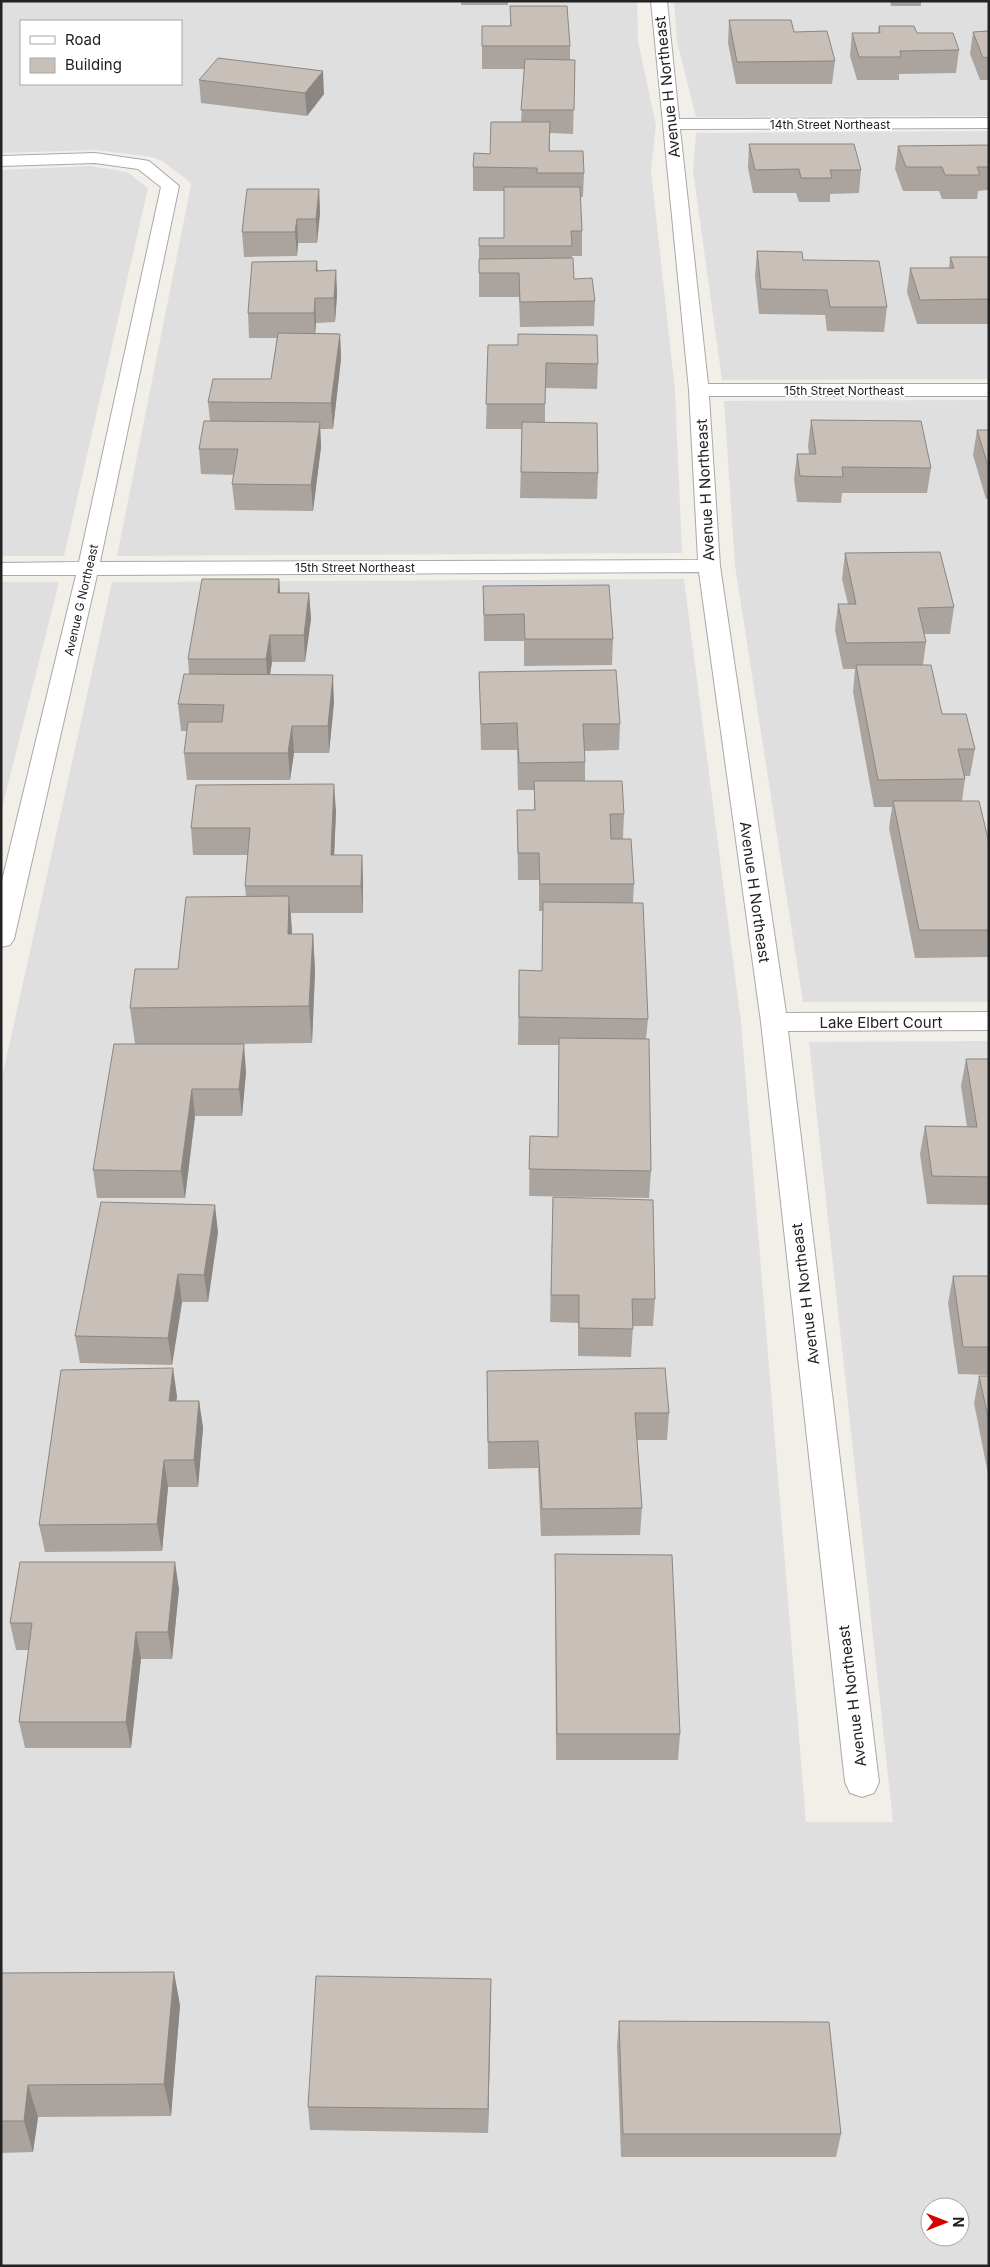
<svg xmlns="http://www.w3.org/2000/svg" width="990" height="2267" font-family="Inter,sans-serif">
  <rect width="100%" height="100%" fill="#f2efe9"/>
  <g fill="#e0dfdf" fill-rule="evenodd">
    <path d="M1,1H637L638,41L656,125L651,171L675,390L682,553L117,556L191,185L189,181L162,161L152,157L96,150L1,153ZM21,21H181V84H21Z"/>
    <polygon points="674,1 989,1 989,116 696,117 677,41"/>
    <polygon points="989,131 989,379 722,380 693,171 696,133"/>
    <polygon points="90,166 127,172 148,188 64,556 1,556 1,170"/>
    <polygon points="989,400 989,1002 803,1002 735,566 724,401"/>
    <path d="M684,579L741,1022L806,1822H893L809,1042L989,1041V2266H1V1082L112,582ZM930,2207H960V2237H930Z"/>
    <polygon points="1,582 59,582 1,812"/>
  </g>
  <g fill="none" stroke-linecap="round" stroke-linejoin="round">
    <defs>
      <polygon id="minor" points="651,1 667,1 679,119 989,118 989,128 680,129 708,384 989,384 989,396 709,396 720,566 786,1013 989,1012 989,1030 788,1031 879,1782 874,1793 862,1797 850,1793 845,1782 761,1022 699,572 97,575 14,939 10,945 1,947 1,885 76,575 1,575 1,563 79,562 161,187 138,169 95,163 1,166 1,156 95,153 143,160 149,161 179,186 100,562 698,560 689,390"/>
    </defs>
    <use href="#minor" stroke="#a9a9a9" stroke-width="2"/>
    <use href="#minor" fill="#fff" fill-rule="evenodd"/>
  </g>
  <g fill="#aba49e">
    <rect x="461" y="1" width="47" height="4"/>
    <polygon points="890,1 921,1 921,6 891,6"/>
    <polygon points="510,6 570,46 570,60 575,60 573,134 550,133 550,151 584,173 583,197 580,197 582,231 582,256 572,256 572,258 574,279 595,301 594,326 520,327 519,297 479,297 479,238 504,238 504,191 473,191 473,167 490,154 521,122 524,69 482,69 482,26 510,26"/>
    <polygon points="729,20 794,32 835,61 832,84 736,84 728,43"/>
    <polygon points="879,26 917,33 959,50 956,73 899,74 899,80 857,80 850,56 852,33 878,33"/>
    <polygon points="989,31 989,80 980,80 970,54 973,32"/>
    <polygon points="199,80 324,94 307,116 201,103"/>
    <polygon points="749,144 861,170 859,193 830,194 830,202 799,202 796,193 753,193 748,168"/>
    <polygon points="989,145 989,190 978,191 977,199 942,199 939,191 903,191 895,169 898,146"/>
    <polygon points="319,189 320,213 317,243 298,243 297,256 244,257 242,232"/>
    <polygon points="757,251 803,260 887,307 884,332 827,331 825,315 759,314 755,276"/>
    <polygon points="950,257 989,257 989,324 917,324 907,292 910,268 949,268"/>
    <polygon points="317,261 318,271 336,270 337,295 335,322 316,323 315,333 340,334 341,359 333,429 320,429 321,447 313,511 235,510 232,484 234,475 201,474 199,449 210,421 208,402 271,379 277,338 249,338 248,313"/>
    <polygon points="488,345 598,364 597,389 545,388 545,422 598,473 597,499 520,498 522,429 486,429"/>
    <polygon points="811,420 931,468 927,493 842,493 841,503 797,502 794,479 797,454 809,454 808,446"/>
    <polygon points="977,430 989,430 989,499 986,499 973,455"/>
    <polygon points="845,553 954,607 950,634 924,634 926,642 923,665 942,714 975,749 970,776 965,776 965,779 962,801 989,843 989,957 915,958 889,828 892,807 874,807 853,692 855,669 843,669 835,630 838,604 848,604 842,579"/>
    <polygon points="279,579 280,593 309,593 311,619 305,662 272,662 270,675 334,702 329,753 294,753 290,780 187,780 184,753 187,731 181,731 178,704 189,675 188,659"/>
    <polygon points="483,586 613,639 612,665 524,666 524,641 484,641"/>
    <polygon points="479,672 620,724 619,750 585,751 585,781 624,814 623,839 634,884 633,903 648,1019 646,1039 651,1171 649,1198 529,1196 530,1136 558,1137 559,1045 518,1045 519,970 542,971 543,911 539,911 539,880 518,880 517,810 534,810 534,790 518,790 517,750 481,750"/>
    <polygon points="336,811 334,855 362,855 363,882 363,913 291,913 292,934 313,934 315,971 312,1043 235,1044 246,1072 242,1116 195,1116 185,1198 97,1198 93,1170 135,1044 130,1008 178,969 246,897 245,886 248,855 193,855 191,828"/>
    <polygon points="966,1059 989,1059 989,1205 927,1204 920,1154 925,1126 967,1127 961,1086"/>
    <polygon points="553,1197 655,1299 653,1326 633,1326 631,1357 578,1356 578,1323 550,1322"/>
    <polygon points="218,1232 208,1302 182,1302 172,1365 80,1363 75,1336"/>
    <polygon points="953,1276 989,1276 989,1375 958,1374 948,1303"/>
    <polygon points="487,1371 669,1413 667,1440 637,1440 642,1508 640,1535 541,1536 538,1468 488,1469"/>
    <polygon points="979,1376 989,1376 989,1479 974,1403"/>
    <polygon points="177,1396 176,1401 199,1401 203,1428 198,1487 168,1487 162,1551 45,1552 39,1525"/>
    <polygon points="555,1554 680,1734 678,1760 556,1760 555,1581"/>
    <polygon points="179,1589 172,1659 141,1659 131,1748 25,1748 19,1722 29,1650 16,1650 10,1623"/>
    <polygon points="1,1973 180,2005 171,2116 38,2117 33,2152 1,2153"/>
    <polygon points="491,1979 488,2133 310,2130 308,2107"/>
    <polygon points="619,2021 841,2134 836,2157 621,2157 617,2045"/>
  </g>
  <g fill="#8b8681">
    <polygon points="323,71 324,94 307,116 305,93"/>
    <polygon points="319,189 320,213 317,243 316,219"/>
    <polygon points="297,219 298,243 297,256 295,232"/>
    <polygon points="336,270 337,295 335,322 334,298"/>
    <polygon points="315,298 316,323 315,337 314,313"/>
    <polygon points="340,334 341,359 333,429 331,403"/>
    <polygon points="320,422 321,447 313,511 311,485"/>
    <polygon points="279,579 281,606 278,593"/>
    <polygon points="309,593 311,619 305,662 304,635"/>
    <polygon points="270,635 272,662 268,686 266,659"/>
    <polygon points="333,675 334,702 329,753 328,726"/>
    <polygon points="292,726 294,753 290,780 288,753"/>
    <polygon points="334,784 336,811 333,882 331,855"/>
    <polygon points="362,855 363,882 363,913 361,886"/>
    <polygon points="289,896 292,933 291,971 288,934"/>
    <polygon points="313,934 315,971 312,1043 309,1006"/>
    <polygon points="244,1044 246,1072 242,1116 239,1089"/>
    <polygon points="192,1089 195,1116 185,1198 181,1171"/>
    <polygon points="215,1205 218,1232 208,1302 204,1275"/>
    <polygon points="178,1274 182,1302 172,1365 168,1338"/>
    <polygon points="173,1368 177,1396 173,1428 169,1401"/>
    <polygon points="199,1401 203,1428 198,1487 194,1460"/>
    <polygon points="164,1460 168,1487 162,1551 157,1524"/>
    <polygon points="175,1562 179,1589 172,1659 168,1632"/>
    <polygon points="136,1632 141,1659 131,1748 126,1722"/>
    <polygon points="174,1972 180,2005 171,2116 164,2084"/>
    <polygon points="491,1979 491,2004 488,2133 488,2109"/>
    <polygon points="28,2085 38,2117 33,2152 24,2121"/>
  </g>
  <g fill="#c7bfb8" stroke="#8b8681">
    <polygon points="510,6 567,6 570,46 482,46 482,26 511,26"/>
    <polygon points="729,20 791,20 794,32 827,31 835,61 737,62"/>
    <polygon points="879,26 914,26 917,33 953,33 959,50 900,51 901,57 859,57 852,33 880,33"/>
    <polygon points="989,31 989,57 983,58 973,32"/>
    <polygon points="218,58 323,71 305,93 199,80"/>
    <polygon points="525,59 575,60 574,110 521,110"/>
    <polygon points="491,122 550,122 549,151 583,151 584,173 537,173 537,168 473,167 474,153 490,154"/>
    <polygon points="749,144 854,144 861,170 830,170 832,178 801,178 799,169 755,170"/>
    <polygon points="989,145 989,167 977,167 980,175 945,175 942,167 906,167 898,146"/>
    <polygon points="504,187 580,187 582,231 571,231 572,246 479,246 479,238 504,238"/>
    <polygon points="247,189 319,189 316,219 297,219 295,232 242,232"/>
    <polygon points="757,251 802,252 803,260 879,261 887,307 830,307 827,290 761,289"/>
    <polygon points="950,257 989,257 989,299 920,300 910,268 954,268"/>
    <polygon points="573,258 574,279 592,278 595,301 520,302 519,273 479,273 479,259"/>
    <polygon points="317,261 316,271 336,270 334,298 315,298 314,313 248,313 252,262"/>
    <polygon points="278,333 340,334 331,403 208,402 213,379 271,379"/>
    <polygon points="518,334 597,335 598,364 546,363 545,404 486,404 488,345 518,345"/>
    <polygon points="811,420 921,421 931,468 842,467 843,477 800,476 797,454 816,454"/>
    <polygon points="204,421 320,422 311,485 232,484 238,449 199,449"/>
    <polygon points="522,422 597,423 598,473 521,472"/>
    <polygon points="977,430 989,430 989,469"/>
    <polygon points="940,552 954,607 918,608 926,642 846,643 838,604 856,604 845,553"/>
    <polygon points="202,579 279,579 278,593 309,593 304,635 270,635 266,659 188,659"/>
    <polygon points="609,585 613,639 525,639 524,614 484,615 483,586"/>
    <polygon points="856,665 931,665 942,714 966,714 975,749 958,749 965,779 878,780"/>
    <polygon points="616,670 620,724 583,724 585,762 519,763 517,723 481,724 479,672"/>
    <polygon points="184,674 333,675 328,726 292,726 288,753 184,753 188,722 222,722 224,705 178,704"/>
    <polygon points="534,781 622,781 624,814 610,814 611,839 631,839 634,884 540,884 539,853 518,853 517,810 535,810"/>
    <polygon points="334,784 331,855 362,855 361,886 245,886 250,828 191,828 196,785"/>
    <polygon points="893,801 979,801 989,843 989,930 919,930"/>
    <polygon points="289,896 288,934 313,934 309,1006 130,1008 135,969 178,969 186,897"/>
    <polygon points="543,902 643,903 648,1019 519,1017 519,970 542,971"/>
    <polygon points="559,1038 649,1039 651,1171 529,1169 530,1136 558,1137"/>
    <polygon points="114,1044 244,1044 239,1089 192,1089 181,1171 93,1170"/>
    <polygon points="966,1059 989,1059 989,1177 932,1176 925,1126 977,1127"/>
    <polygon points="553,1197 653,1200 655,1299 632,1299 633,1329 579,1328 579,1295 551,1295"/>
    <polygon points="101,1202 215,1205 204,1275 178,1274 168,1338 75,1336"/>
    <polygon points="953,1276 989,1276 989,1347 963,1347"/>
    <polygon points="173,1368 169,1401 199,1401 194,1460 164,1460 157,1524 39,1525 61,1370"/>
    <polygon points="665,1368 669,1413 635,1413 642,1508 542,1509 538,1441 488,1442 487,1371"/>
    <polygon points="979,1376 989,1376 989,1422"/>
    <polygon points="555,1554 672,1555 680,1734 557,1734"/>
    <polygon points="20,1562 175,1562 168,1632 136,1632 126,1722 19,1722 32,1623 10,1623"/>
    <polygon points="174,1972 164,2084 28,2085 24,2121 1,2121 1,1973"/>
    <polygon points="316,1976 491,1979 488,2109 308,2107"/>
    <polygon points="619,2021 829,2022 841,2134 623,2134"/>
  </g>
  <g text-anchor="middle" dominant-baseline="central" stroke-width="4" stroke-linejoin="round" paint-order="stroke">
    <g font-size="12" fill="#222" stroke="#fff">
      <text x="830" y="124">14th Street Northeast</text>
      <text x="844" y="390">15th Street Northeast</text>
      <text x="355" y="567">15th Street Northeast</text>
      <text transform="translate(81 600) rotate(-77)">Avenue G Northeast</text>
    </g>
    <g font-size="15" fill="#222" stroke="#fff">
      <text transform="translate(667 87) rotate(-96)">Avenue H Northeast</text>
      <text transform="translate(705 490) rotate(-93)">Avenue H Northeast</text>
      <text transform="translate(755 892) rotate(82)">Avenue H Northeast</text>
      <text x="881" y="1022">Lake Elbert Court</text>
      <text transform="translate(805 1294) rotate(-97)">Avenue H Northeast</text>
      <text transform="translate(852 1696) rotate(-97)">Avenue H Northeast</text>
    </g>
  </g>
  <rect width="990" height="2267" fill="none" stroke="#222222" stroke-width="5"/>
  <rect x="20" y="20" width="162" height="65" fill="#ffffff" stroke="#a7a7a7"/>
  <rect x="30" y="36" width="25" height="8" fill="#ffffff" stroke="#a7a7a7"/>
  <text x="65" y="45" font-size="15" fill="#222222">Road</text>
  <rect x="30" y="58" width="25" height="15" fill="#c7bfb8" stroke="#a7a7a7"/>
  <text x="65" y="70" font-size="15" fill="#222222">Building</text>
  <g transform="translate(945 2222) rotate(90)"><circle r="24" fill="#ffffff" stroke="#a7a7a7"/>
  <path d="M0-4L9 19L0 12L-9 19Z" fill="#d40000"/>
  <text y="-8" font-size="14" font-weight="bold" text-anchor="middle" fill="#222222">N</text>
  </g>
</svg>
